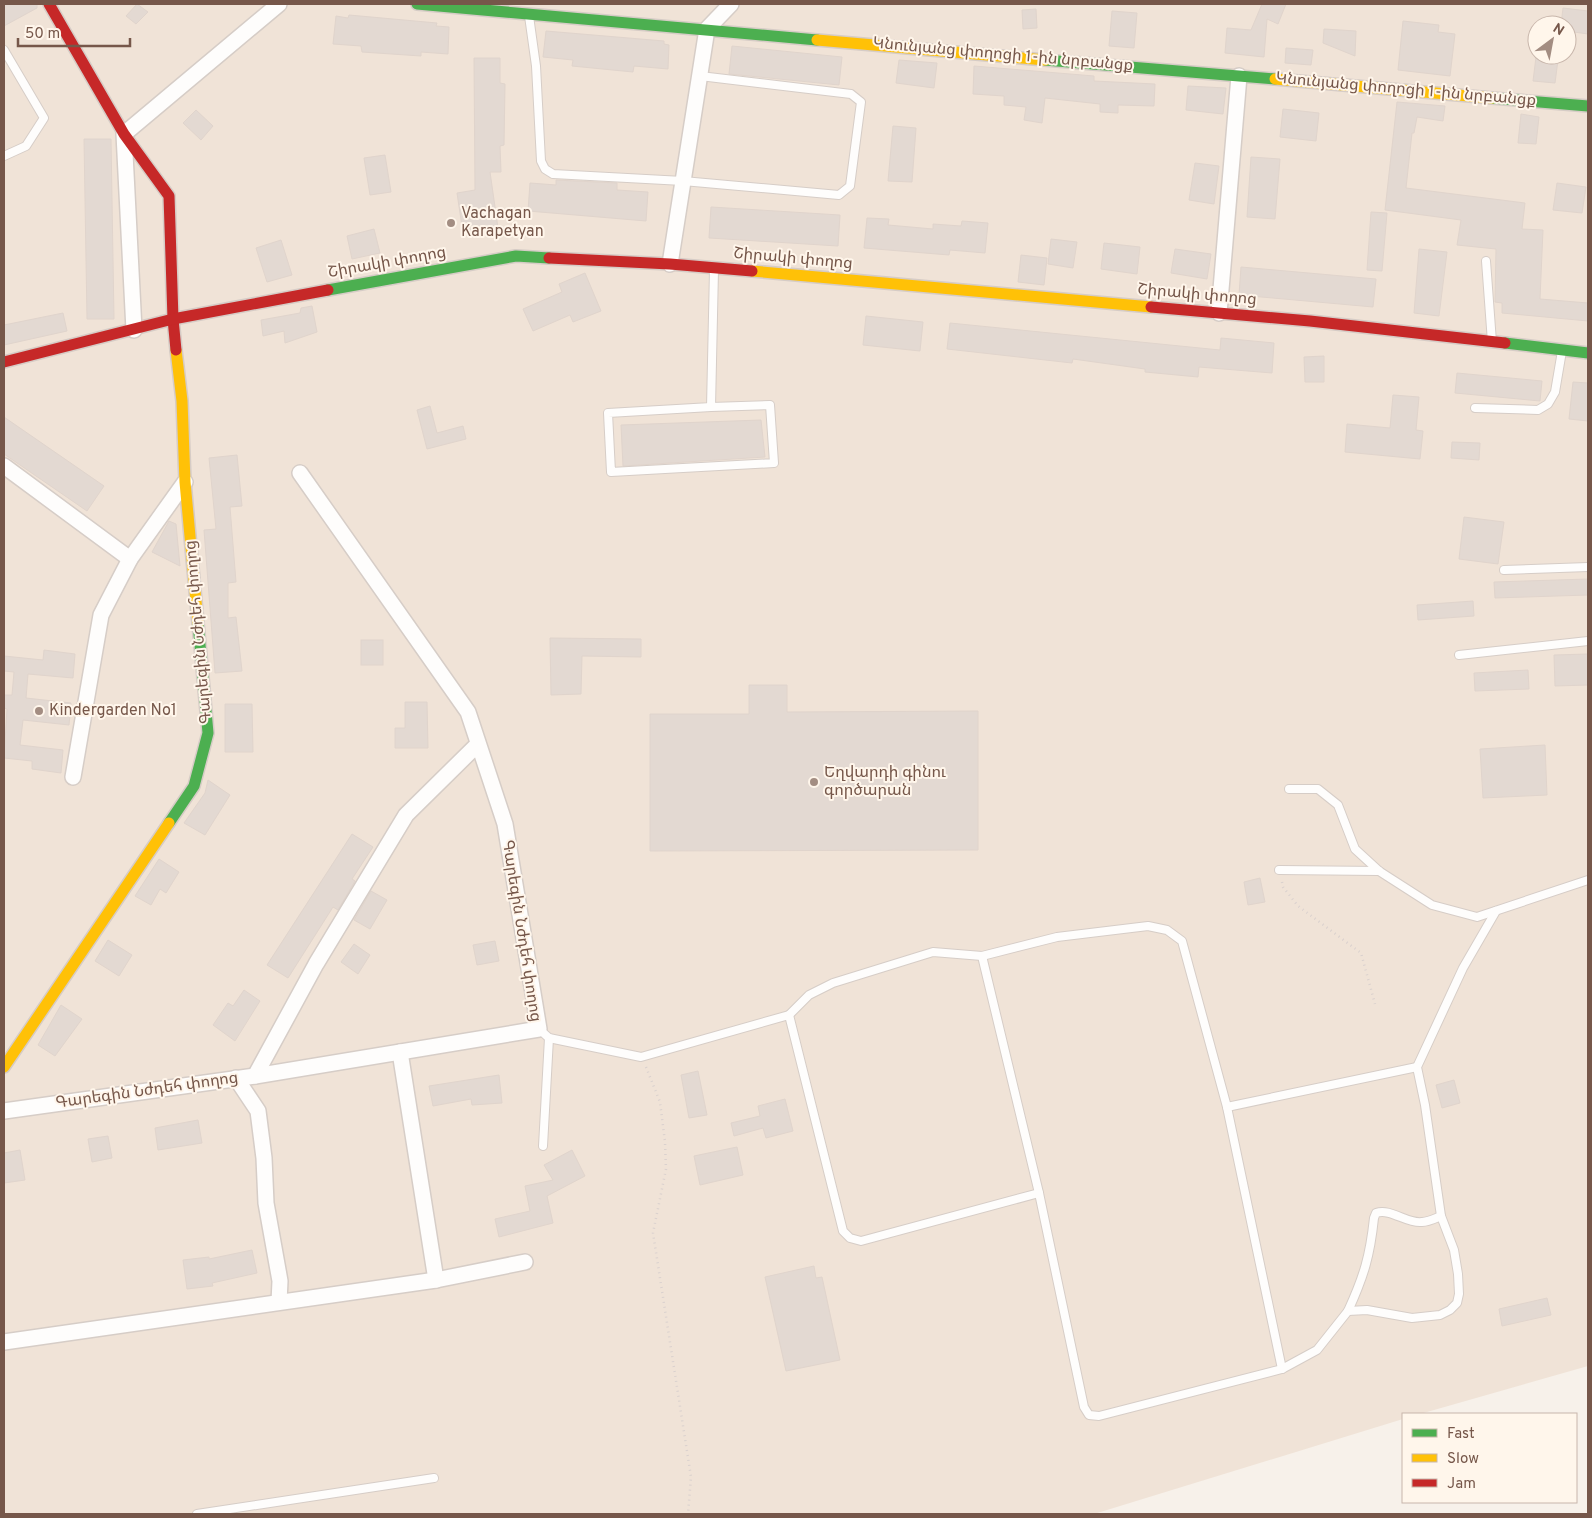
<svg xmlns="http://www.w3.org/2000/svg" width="1592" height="1518" font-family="Overpass,'Noto Sans Armenian',sans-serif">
  <rect width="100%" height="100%" fill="#f7f1ea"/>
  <path fill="#f0e3d7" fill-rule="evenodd" d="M4,4H1588V1366L1420,1414H1403V1419L1094,1514H4ZM1537,25H1567V55H1537Z"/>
  <g fill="#e3d9d2" stroke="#e0d4cc">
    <polygon points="4,4 37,4 37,8 4,26"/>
    <polygon points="137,4 148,12 136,24 126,16"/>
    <polygon points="1262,4 1286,4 1278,24 1267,19 1264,57 1225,53 1227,28 1251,30"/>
    <polygon points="1563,8 1588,11 1588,34 1567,31 1567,25 1561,25"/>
    <polygon points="1036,9 1037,28 1023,29 1022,10"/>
    <polygon points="1112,11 1137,13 1134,48 1109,46"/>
    <polygon points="349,15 437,23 436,26 449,27 448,54 421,52 421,56 362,52 361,46 333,44 336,16 348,18"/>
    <polygon points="1403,21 1439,25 1438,32 1455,34 1450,76 1398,70"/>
    <polygon points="1324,29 1356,31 1355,56 1323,43"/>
    <polygon points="546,31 664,41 664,44 669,45 668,69 634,66 633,72 572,66 573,60 543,57"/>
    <polygon points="732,46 842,57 839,85 729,74"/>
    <polygon points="1286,48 1313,50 1311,65 1285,63"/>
    <polygon points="1536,57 1558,60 1555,83 1533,81"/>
    <polygon points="474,58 500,58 500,83 505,84 504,145 500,146 501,172 490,172 498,228 463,233 457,193 475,190"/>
    <polygon points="899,60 937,63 934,88 896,83"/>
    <polygon points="974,66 1094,76 1094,81 1155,84 1154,106 1118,105 1118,113 1100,112 1100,104 1045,98 1042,123 1024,120 1026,107 1004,105 1004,96 973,94"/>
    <polygon points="1188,86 1226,88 1223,114 1186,110"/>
    <polygon points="1397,102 1445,106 1443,121 1417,117 1414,133 1412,133 1406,188 1525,203 1522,229 1543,230 1540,299 1588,303 1588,321 1502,313 1502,303 1495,302 1496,249 1457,245 1461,220 1385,210"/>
    <polygon points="1283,109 1319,113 1316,141 1280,137"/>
    <polygon points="196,110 213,126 201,140 183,123"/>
    <polygon points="1521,114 1539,117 1536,144 1518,143"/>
    <polygon points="893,126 916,128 912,182 888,181"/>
    <polygon points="84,139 111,139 114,319 87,319"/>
    <polygon points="385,155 391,192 370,195 364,158"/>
    <polygon points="1251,157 1280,159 1275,219 1247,217"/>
    <polygon points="1195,163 1219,166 1214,204 1189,200"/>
    <polygon points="556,180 617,183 617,190 648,192 646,221 528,211 530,183 556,185"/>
    <polygon points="1557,183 1586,187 1582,213 1553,210"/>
    <polygon points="711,207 840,215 838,246 709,238"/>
    <polygon points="1371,212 1387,213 1382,271 1367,270"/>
    <polygon points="867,218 889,219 888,225 933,229 933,224 961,226 962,221 988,223 985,253 950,250 949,255 864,248"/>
    <polygon points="374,229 380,253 352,259 347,236"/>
    <polygon points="1051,239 1077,242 1073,268 1048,264"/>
    <polygon points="281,240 292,275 267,282 256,248"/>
    <polygon points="1104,243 1140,247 1137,274 1101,269"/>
    <polygon points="1175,249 1211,254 1207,279 1171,273"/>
    <polygon points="1419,249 1447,252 1439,316 1414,313"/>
    <polygon points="1021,255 1047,258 1044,285 1018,282"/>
    <polygon points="1241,267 1376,279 1373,307 1239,295"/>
    <polygon points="585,273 601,311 573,322 570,315 533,331 523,309 562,292 559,284"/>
    <polygon points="312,306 317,332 285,343 284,331 263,336 261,320 300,313 301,308"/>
    <polygon points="63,313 67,331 4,345 4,325"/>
    <polygon points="866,316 923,322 920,351 863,345"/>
    <polygon points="950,323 1220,350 1221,338 1274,343 1272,373 1199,367 1198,377 1145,372 1145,369 1073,359 1072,363 947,349"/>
    <polygon points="1324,356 1324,382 1305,382 1304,357"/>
    <polygon points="1457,373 1542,381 1540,401 1455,393"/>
    <polygon points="1573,382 1588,383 1588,421 1569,419"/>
    <polygon points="1393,395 1419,397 1416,430 1423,431 1420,459 1345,452 1347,424 1390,428"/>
    <polygon points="430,406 437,433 463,426 466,439 427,449 417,410"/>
    <polygon points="4,417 104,486 87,511 4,454"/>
    <polygon points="761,420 765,457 623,466 621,425"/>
    <polygon points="1452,442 1480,443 1479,460 1451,458"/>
    <polygon points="237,455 242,506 230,507 236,582 228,583 228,618 236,617 242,671 215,673 204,530 216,529 209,458"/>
    <polygon points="1464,517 1504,522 1498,564 1459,559"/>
    <polygon points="169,521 176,524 180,566 152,552"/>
    <polygon points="1588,579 1588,595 1495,598 1494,582"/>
    <polygon points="1473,601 1474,616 1418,620 1417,605"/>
    <polygon points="550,638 641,639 641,657 582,656 581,694 551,695"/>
    <rect x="361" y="640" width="22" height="25"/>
    <polygon points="44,650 75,654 73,678 28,674 26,698 71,703 69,725 23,720 20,745 63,750 61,773 32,769 32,761 4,758 7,709 4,708 4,695 12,695 14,672 4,671 4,656 43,660"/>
    <polygon points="1588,654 1588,685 1555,686 1554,655"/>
    <polygon points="1528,670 1529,689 1475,691 1474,673"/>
    <polygon points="749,685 787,685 787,712 978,711 978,850 650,851 650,714 749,714"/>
    <polygon points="405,702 427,702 428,748 395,748 395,728 405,728"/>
    <polygon points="225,704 252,704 253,752 225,752"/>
    <polygon points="1545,745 1547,795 1483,798 1480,749"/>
    <polygon points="208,780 230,795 205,835 184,823 205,793"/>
    <polygon points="352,834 373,847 352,879 355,881 338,910 333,907 288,978 267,965"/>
    <polygon points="159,859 179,872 166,893 160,889 151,905 135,896"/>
    <polygon points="1260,878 1265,902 1248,905 1244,882"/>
    <polygon points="371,891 387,900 370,929 354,920"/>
    <polygon points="108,940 132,955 119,976 95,961"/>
    <polygon points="495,941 499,961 477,965 473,945"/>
    <polygon points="354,944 370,955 358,974 341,962"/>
    <polygon points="244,990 260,1001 235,1041 213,1025 228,1003 233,1006"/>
    <polygon points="61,1005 82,1019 55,1056 38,1045"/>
    <polygon points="698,1071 707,1115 689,1118 681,1075"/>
    <polygon points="499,1075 502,1103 472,1105 471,1099 433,1106 429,1086"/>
    <polygon points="1454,1080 1460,1103 1442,1108 1436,1085"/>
    <polygon points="785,1099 793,1131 766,1138 763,1128 734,1136 731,1123 760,1116 758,1106"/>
    <polygon points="198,1120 202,1143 158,1150 155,1128"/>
    <polygon points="108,1136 112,1158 92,1162 88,1139"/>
    <polygon points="737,1147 743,1175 700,1185 694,1156"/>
    <polygon points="20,1150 25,1180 4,1183 4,1153"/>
    <polygon points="572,1150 585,1176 547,1196 553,1223 499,1237 495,1219 530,1211 525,1186 553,1180 544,1165"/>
    <polygon points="252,1250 257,1273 212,1283 213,1286 187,1289 183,1260 209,1257 209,1259"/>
    <polygon points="814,1266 816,1278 822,1277 840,1360 786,1371 765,1277"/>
    <polygon points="1547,1298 1551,1315 1502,1326 1499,1309"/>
  </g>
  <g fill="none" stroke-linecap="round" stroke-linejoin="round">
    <defs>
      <g id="lane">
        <polyline points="529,16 536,66 541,161 545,169 553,174 683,181 839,195 850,186 861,102 851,94 700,76"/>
        <polyline points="4,50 44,118 26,146 4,156"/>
        <polyline points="1486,261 1492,342"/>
        <polyline points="711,407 608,413 611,472 774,463 770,405 711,407 714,270"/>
        <polyline points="1475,408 1538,410 1548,404 1555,392 1562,351"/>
        <polyline points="1504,570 1588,567"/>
        <polyline points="1459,655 1588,641"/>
        <polyline points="1289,789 1318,789 1338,805 1355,849 1379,871 1432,905 1477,917 1588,880"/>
        <polyline points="1279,870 1379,871"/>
        <polyline points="982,956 1039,1193 1084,1407 1089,1415 1099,1416 1282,1369 1317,1350 1348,1311 1367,1310 1412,1318 1440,1315 1450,1310 1457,1303 1459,1294 1458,1274 1454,1250 1441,1216 1425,1105 1417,1067 1463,968 1496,911"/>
        <polyline points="789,1015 809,995 833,983 933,952 982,956 1057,937 1148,926 1167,930 1182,941 1227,1107 1282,1369"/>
        <polyline points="539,1029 549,1038 641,1057 789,1015 843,1231 850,1238 861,1241 1039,1193"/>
        <polyline points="1227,1107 1417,1067"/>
        <polyline points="543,1146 549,1038"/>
        <path d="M1348,1311C1364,1276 1370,1256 1374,1218L1376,1213C1391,1208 1407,1224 1422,1222C1429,1222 1436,1218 1441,1216"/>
        <polyline points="197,1514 434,1478"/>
      </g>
      <g id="street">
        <polyline points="670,264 707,29 731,4"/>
        <polyline points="1219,313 1239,76"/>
        <polyline points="134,330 124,134 279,4"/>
        <polyline points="4,466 130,559"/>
        <polyline points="73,777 101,615 130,559 185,482"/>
        <polyline points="400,1052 436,1280"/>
        <polyline points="255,1076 316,964 406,815 478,744"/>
        <polyline points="236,1078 258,1111 264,1158 266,1203 280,1281 279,1302"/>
        <polyline points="4,1111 255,1076 539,1029 505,824 468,712 300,473"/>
        <polyline points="4,1342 436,1280 525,1262"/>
      </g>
      <g id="fast">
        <polyline points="417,4 817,40"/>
        <polyline points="1045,60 1275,79"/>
        <polyline points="1492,98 1588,106"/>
        <polyline points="328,290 516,256 549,258"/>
        <polyline points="1505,343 1588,353"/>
        <polyline points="169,823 194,786 208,733 198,623"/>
      </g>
      <g id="slow">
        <polyline points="817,40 1045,60"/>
        <polyline points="1275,79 1492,98"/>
        <polyline points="752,271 1151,307"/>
        <polyline points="176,350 182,401 185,482 198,623"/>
        <polyline points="4,1067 169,823"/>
      </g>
      <g id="jam">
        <polyline points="49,4 124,134 169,196 173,319 176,350"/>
        <polyline points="549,258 670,264 752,271"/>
        <polyline points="1151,307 1310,321 1505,343"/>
        <polyline points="4,362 173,319 328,290"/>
      </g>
    </defs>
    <use href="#lane" stroke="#d6cdc7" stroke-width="10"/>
    <use href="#street" stroke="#d6cdc7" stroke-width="18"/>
    <use href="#fast" stroke="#d6ccc6" stroke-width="14"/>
    <use href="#slow" stroke="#d6ccc6" stroke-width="14"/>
    <use href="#jam" stroke="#d6ccc6" stroke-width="14"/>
    <g stroke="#dad1ce" stroke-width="2.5" stroke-dasharray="1 4" stroke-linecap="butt">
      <polyline points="1282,882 1283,887 1298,906 1361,953 1375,1004"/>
      <polyline points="646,1067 660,1102 665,1142 666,1169 653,1233 691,1477 688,1514"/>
    </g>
    <use href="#lane" stroke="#fefdfc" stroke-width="8"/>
    <use href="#street" stroke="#fefdfc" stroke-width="15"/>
    <use href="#fast" stroke="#4caf50" stroke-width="11"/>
    <use href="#slow" stroke="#ffc107" stroke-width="11"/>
    <use href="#jam" stroke="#c62828" stroke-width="11"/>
  </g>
  <g fill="#a38d82" stroke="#fff6eb" stroke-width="2">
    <circle cx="451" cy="223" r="5"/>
    <circle cx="39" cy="711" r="5"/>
    <circle cx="814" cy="782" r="5"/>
  </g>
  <g text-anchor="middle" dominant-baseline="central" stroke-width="4" stroke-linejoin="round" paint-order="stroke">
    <g font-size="16" fill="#76574a" stroke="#fff6eb">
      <text transform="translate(1003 55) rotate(5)">Կնունյանց փողոցի 1-ին նրբանցք</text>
      <text transform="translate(1406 90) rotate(5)">Կնունյանց փողոցի 1-ին նրբանցք</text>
      <text transform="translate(793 259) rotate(5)">Շիրակի փողոց</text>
      <text transform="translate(387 263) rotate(-10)">Շիրակի փողոց</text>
      <text transform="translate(1197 295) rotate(5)">Շիրակի փողոց</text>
      <text transform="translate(199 632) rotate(-95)">Գարեգին Նժդեհ փողոց</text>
      <text transform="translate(521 931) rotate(81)">Գարեգին Նժդեհ փողոց</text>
      <text transform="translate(147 1091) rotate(-8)">Գարեգին Նժդեհ փողոց</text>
    </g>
    <g font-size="16" fill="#76574a" stroke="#fff6eb" text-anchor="start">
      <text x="461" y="214">Vachagan<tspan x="461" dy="18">Karapetyan</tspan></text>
      <text x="49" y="711">Kindergarden No1</text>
      <text x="824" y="773">Եղվարդի գինու<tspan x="824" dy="18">գործարան</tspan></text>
    </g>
  </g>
  <rect width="1592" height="1518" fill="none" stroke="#76574a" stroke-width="10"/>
  <rect x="1402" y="1413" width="175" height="90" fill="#fff6eb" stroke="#c8b6ab"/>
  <rect x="1412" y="1429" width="25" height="8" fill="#4caf50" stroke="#c8b6ab"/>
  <text x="1447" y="1438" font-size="15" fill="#76574a">Fast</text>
  <rect x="1412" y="1454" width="25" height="8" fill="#ffc107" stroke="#c8b6ab"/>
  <text x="1447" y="1463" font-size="15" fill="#76574a">Slow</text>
  <rect x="1412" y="1479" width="25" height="8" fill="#c62828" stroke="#c8b6ab"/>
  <text x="1447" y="1488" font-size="15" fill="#76574a">Jam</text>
  <g transform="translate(1552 40) rotate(32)"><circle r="24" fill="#fff6eb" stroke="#c8b6ab"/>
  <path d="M0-4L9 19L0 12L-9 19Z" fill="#a38d82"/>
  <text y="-8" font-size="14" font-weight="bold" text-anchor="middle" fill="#76574a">N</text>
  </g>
  <path d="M18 38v8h112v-8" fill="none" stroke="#76574a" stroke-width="2.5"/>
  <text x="25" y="38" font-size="15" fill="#76574a" stroke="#fff6eb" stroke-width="4" paint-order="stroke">50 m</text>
</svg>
